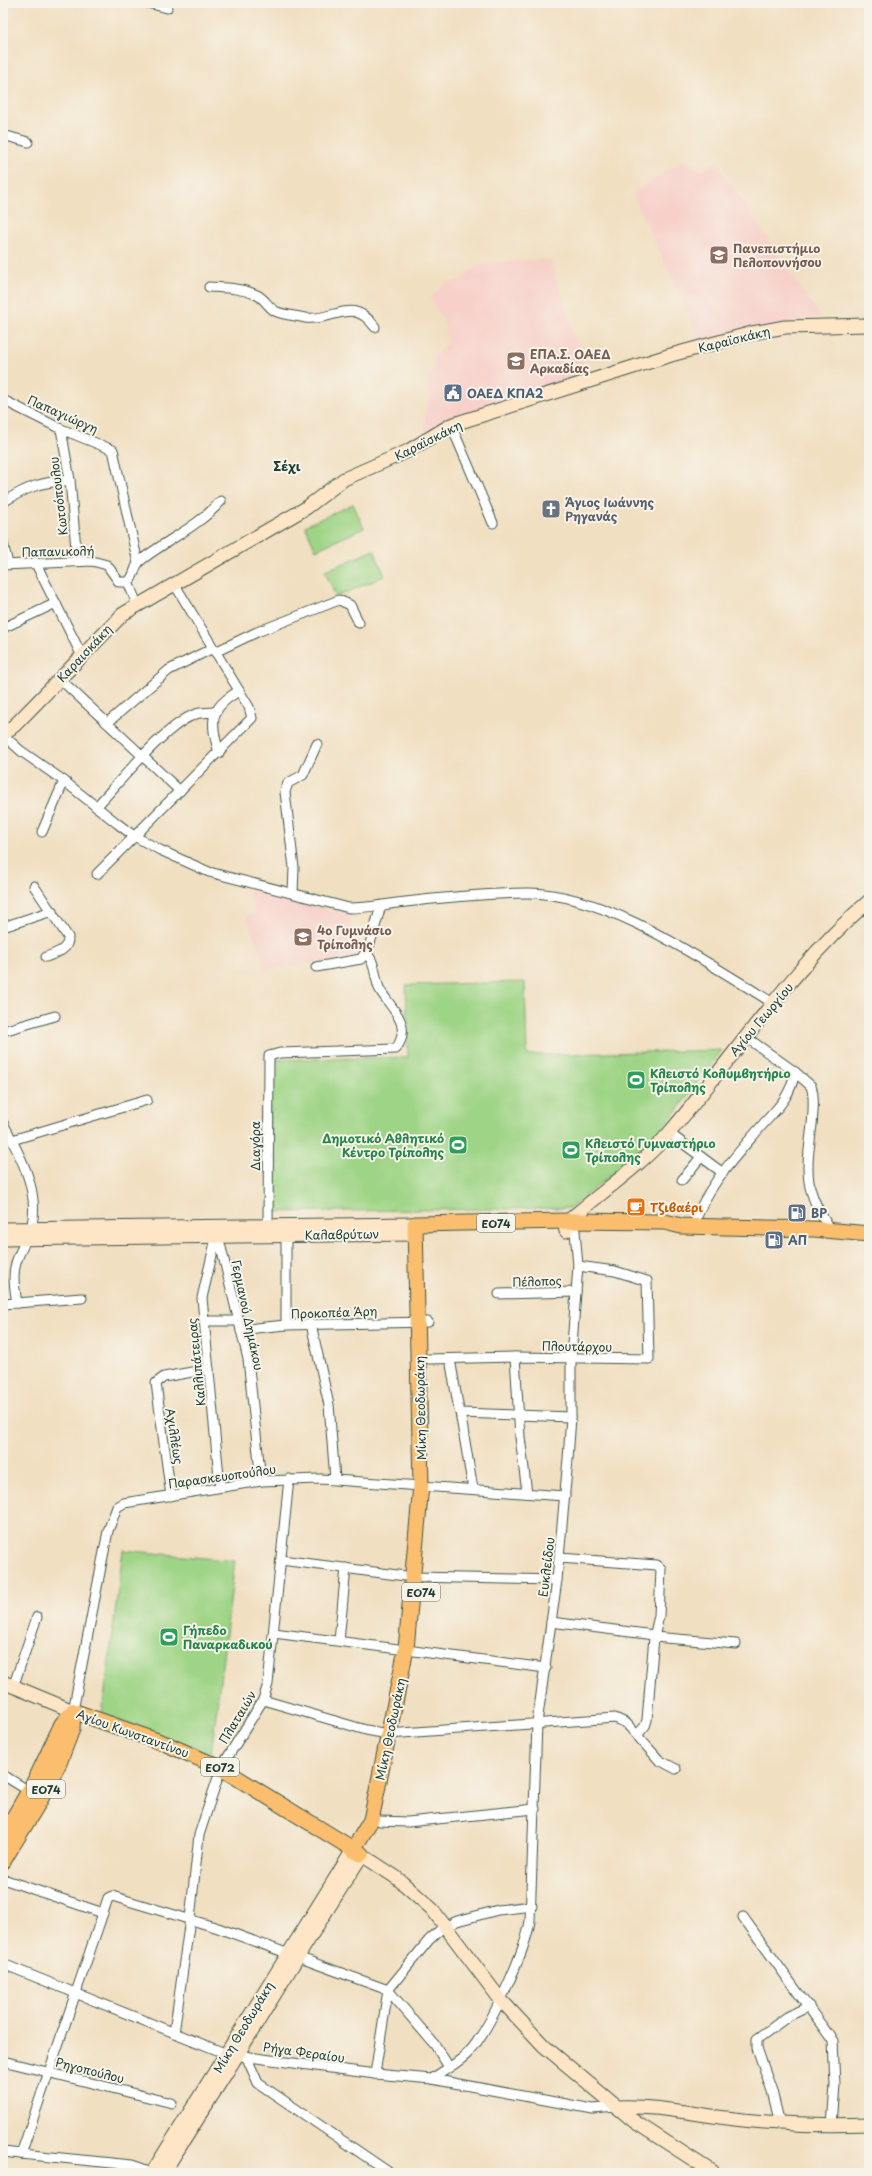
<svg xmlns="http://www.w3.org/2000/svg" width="872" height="2176" font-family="'Playpen Sans',sans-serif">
  <rect width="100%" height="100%" fill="#f7f3e8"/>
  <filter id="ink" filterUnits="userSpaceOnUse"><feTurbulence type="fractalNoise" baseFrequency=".025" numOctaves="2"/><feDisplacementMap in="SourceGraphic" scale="8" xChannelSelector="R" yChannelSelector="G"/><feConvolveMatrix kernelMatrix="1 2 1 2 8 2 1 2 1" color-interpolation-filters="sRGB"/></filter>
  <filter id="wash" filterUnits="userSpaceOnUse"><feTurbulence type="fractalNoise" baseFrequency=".012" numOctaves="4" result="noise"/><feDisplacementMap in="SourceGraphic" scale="16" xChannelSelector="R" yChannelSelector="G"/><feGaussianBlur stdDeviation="0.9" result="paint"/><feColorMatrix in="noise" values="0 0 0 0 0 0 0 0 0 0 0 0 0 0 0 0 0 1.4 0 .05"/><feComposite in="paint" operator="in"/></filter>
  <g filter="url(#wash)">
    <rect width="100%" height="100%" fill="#f1dfc1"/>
    <g fill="#f7d0c9">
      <polygon points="683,160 702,171 715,162 820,316 701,341 632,193"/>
      <polygon points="550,260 587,375 426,433 424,420 426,407 431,396 427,388 427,378 434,368 434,355 444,348 448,342 444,321 430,298 445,284 460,280 477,266 499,261"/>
      <polygon points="246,886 337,912 349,911 356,957 265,970 246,916 255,913"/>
    </g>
    <g fill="#9ed485" stroke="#5e885c">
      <polygon points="353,504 364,528 316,550 305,526"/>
      <polygon points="374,550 385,576 336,597 325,571"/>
      <polygon points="525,982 527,1055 722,1050 665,1126 626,1163 570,1208 271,1212 269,1060 408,1057 406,985"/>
      <polygon points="123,1550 235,1561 211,1754 102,1714"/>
    </g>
  </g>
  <g filter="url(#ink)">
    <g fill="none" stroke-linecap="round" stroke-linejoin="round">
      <defs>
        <g id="street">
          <polyline points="148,3 167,8"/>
          <polyline points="3,135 28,142"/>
          <path d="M209,287C225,288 242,288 257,295C265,299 268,307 275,311C283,315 297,316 305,318C334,322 352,295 375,327"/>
          <polyline points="3,400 61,429 113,450 138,563"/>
          <polyline points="451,425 493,523"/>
          <polyline points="61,429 70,480 77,560"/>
          <path d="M3,502C28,487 40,482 70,480"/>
          <polyline points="3,543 8,564"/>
          <polyline points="35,562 82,656"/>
          <polyline points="3,565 92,561 107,565 119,582 128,582"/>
          <path d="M128,582C135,577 134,566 140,561C166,540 198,527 221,501"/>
          <polyline points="128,582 137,604"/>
          <polyline points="3,628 56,603"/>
          <polyline points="215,652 257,632 339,600 350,605 359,623"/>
          <polyline points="60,679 180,791"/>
          <polyline points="107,723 169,670 213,648"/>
          <path d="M3,735L21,751L64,781L118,824L134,836L160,850L209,872L349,908C366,908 381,905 397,903C439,898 485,894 527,893C606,892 707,963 773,1003"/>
          <path d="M219,753C210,721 209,708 239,691"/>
          <path d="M96,807C118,784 167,723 196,714C202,712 209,713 214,712"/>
          <polyline points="42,832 64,781"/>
          <polyline points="97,874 252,718 249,707 175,585"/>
          <path d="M34,886L68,937C69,950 56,953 46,957"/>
          <polyline points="293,893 294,868 285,792 288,783 303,775 317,744"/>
          <polyline points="3,927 52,911"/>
          <polyline points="316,967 361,959 369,947 381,906"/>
          <polyline points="3,1031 55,1016"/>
          <path d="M746,1037L795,1072L811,1086C815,1098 813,1112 812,1125C806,1172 803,1190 831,1230"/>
          <path d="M3,1123C18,1152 37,1184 33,1218C32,1234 20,1248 16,1263C12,1276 15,1290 17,1303"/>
          <polyline points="669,1133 723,1173"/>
          <polyline points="12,1140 147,1100"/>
          <polyline points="682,1180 701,1157"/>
          <path d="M694,1226C704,1190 734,1158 758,1130C776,1109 790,1099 795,1072"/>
          <path d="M268,1230L269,1056L280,1053L396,1049C414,1022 389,1008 379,988C375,978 375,960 366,953"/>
          <polyline points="217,1231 248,1359 261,1481"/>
          <polyline points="286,1235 286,1325"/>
          <polyline points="216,1238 202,1298 220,1487"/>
          <polyline points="499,1294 576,1292"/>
          <polyline points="3,1304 82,1298"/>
          <polyline points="204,1321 238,1321"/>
          <polyline points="311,1324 329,1405 335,1479"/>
          <polyline points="241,1331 256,1328 286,1325 428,1322"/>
          <polyline points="515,1357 520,1437 527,1493"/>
          <polyline points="429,1359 515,1357 649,1359 647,1281 615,1271 578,1266"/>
          <polyline points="450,1359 459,1410 462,1413 571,1417"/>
          <polyline points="460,1412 473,1489"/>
          <polyline points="171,1496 156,1383 164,1377 209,1369"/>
          <polyline points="559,1558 657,1565 661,1569 659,1616 654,1637 647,1720 645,1726 638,1734"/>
          <polyline points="281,1560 413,1577 557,1580"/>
          <polyline points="551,1622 654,1635"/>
          <polyline points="274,1633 546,1668"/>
          <polyline points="654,1637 736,1644"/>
          <polyline points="339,1641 346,1568"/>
          <polyline points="13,1687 37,1617"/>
          <polyline points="263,1700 366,1730 388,1734 615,1718 626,1723 659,1760 676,1769"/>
          <polyline points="73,1711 108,1531 117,1507 124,1503 261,1481 320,1479 565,1496"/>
          <polyline points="3,1775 29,1791"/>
          <polyline points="380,1821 408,1822 535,1809"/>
          <polyline points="3,1879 103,1913"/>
          <polyline points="743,1917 833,2041 835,2085 832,2125"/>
          <polyline points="3,1964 227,2054 375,2074 432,2079 593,2109 616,2107"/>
          <polyline points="174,2033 190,1919 199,1835 221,1768 263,1700 268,1684 289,1479"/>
          <polyline points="246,2056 258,2083 390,2173"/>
          <polyline points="3,2061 172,2103"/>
          <polyline points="375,2074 388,1990 429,1940 441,1929 457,1921 498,1910 532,1906"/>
          <path d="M432,2079C444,2070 459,2063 469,2052C490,2029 525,1952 530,1921L537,1723L557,1580L568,1459L571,1417V1358L578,1266L575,1231"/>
          <polyline points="780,2124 772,2091 757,2048 757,2039 787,2017 809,2006"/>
          <polyline points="3,2152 21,2154 103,1913 108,1898 112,1896 218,1928 388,1990 435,2045 449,2067"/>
          <polyline points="21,2154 132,2165 155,2173"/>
        </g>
        <g id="secondary">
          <polyline points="3,734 15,725 123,614 306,508 344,479 408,451 451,425 671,355 752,333 785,327 869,325"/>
          <polyline points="3,1229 415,1224"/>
          <path d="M566,1231L565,1226L568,1221C602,1191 641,1166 670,1132C736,1055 792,967 869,901"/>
          <polyline points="3,1239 415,1234"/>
          <polyline points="3,1682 73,1711"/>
          <path d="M616,2107C653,2105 689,2113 726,2118C773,2124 821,2126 869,2124"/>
          <polyline points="152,2173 353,1850"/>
          <path d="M163,2173C231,2068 294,1960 362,1855L397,1878L432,1909L500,1999L544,2046L635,2122L714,2173"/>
        </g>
        <g id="primary">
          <polyline points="73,1711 166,1744 221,1768 361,1854"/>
          <polyline points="3,1836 37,1777 62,1724 73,1711"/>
          <polyline points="353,1850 371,1820 406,1649 421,1485 415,1224 568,1221 665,1222 681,1226 814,1229 869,1234"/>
          <polyline points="3,1861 39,1802 59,1763 72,1729 73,1711"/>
        </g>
      </defs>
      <use href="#street" stroke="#3e5549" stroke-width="11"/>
      <use href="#secondary" stroke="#3e5549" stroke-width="15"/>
      <use href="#primary" stroke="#3e5549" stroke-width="17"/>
      <use href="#street" stroke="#fff" stroke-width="9"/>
      <use href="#secondary" stroke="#fde5c5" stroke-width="13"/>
      <use href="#primary" stroke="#fabe6e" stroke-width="15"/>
    </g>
  </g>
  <defs>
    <symbol id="university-square" viewBox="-11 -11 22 22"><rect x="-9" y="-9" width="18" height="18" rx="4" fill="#8d6e63" stroke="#f7f3e8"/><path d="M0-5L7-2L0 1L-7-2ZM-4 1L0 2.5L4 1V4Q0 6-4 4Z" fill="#fff"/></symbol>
    <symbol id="school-square" viewBox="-11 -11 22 22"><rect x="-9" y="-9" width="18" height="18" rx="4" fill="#8d6e63" stroke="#f7f3e8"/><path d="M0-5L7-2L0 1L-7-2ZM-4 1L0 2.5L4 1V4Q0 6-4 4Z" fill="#fff"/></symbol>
    <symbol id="civic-square" viewBox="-11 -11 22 22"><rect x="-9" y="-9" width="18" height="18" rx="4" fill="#5c6f8a" stroke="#f7f3e8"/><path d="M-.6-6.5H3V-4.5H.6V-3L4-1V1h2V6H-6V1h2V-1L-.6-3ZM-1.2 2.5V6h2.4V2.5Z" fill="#fff"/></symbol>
    <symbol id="church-square" viewBox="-11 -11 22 22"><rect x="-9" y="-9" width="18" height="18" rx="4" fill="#6b7280" stroke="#f7f3e8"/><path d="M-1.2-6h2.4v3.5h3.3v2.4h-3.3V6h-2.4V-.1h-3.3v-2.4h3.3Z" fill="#fff"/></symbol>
    <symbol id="stadium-square" viewBox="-11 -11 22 22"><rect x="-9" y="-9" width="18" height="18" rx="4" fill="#2e9e5b" stroke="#f7f3e8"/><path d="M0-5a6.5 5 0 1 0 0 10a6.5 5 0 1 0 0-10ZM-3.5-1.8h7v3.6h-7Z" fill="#fff"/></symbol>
    <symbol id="cafe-square" viewBox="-11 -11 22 22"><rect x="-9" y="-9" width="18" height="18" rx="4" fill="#e8710a" stroke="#f7f3e8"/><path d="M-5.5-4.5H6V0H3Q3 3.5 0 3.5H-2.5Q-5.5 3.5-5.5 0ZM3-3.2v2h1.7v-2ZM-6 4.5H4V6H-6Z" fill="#fff"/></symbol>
    <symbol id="fuel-square" viewBox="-11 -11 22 22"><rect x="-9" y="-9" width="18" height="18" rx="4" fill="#5c6f8a" stroke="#f7f3e8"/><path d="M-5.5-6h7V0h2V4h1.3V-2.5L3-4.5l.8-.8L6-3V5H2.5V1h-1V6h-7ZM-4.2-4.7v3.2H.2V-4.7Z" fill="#fff"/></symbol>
  </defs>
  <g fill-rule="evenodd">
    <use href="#university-square" x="708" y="244" width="22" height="22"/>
    <use href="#school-square" x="505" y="350" width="22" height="22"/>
    <use href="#civic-square" x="442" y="382" width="22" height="22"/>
    <use href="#church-square" x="540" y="498" width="22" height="22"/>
    <use href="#school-square" x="292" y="926" width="22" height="22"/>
    <use href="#stadium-square" x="625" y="1069" width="22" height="22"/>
    <use href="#stadium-square" x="447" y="1134" width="22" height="22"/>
    <use href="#stadium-square" x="560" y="1139" width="22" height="22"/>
    <use href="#cafe-square" x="625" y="1196" width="22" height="22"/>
    <use href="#fuel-square" x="786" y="1202" width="22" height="22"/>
    <use href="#fuel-square" x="763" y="1229" width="22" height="22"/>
    <use href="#stadium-square" x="158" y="1626" width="22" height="22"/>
  </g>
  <g text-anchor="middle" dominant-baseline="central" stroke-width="4" stroke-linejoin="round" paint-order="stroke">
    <g fill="#f7f3e8" stroke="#60746a" stroke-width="1">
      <rect x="477" y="1214" width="38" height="18" rx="3"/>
      <rect x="402" y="1583" width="38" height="18" rx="3"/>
      <rect x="201" y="1758" width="38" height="18" rx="3"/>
      <rect x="27" y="1780" width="38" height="18" rx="3"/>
    </g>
    <g font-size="11" font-weight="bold" fill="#1f3d34">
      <text x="496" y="1223">ΕΟ74</text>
      <text x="421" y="1592">ΕΟ74</text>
      <text x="220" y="1767">ΕΟ72</text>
      <text x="46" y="1789">ΕΟ74</text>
    </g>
    <g font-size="12" font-weight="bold" fill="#785e54" stroke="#f7f3e8" text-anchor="start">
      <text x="733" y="248">Πανεπιστήμιο<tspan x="733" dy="14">Πελοποννήσου</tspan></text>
      <text x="530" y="354">ΕΠΑ.Σ. ΟΑΕΔ<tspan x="530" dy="14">Αρκαδίας</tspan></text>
      <text x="317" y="930">4ο Γυμνάσιο<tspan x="317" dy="14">Τρίπολης</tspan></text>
    </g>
    <g font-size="12" fill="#1f3d34" stroke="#f7f3e8">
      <text transform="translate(734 339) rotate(-14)">Καραϊσκάκη</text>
      <text transform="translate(63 414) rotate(24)">Παπαγιώργη</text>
      <text transform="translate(428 440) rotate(-27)">Καραϊσκάκη</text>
      <text transform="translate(58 496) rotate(-97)">Κωτσόπουλου</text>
      <text transform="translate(58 551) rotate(-1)">Παπανικολή</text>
      <text transform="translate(84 653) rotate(-47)">Καραισκάκη</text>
      <text transform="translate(761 1019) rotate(-50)">Αγίου Γεωργίου</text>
      <text transform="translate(255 1146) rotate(-90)">Διαγόρα</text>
      <text transform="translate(342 1234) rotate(-1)">Καλαβρύτων</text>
      <text transform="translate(537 1281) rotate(-2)">Πέλοπος</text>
      <text transform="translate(334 1312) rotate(-2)">Προκοπέα Άρη</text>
      <text transform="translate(248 1315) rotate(78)">Γερμανού Δημάκου</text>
      <text transform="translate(577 1346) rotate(1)">Πλουτάρχου</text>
      <text transform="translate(196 1362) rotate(-96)">Καλλιπάτειρας</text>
      <text transform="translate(420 1408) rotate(-91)">Μίκη Θεοδωράκη</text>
      <text transform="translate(175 1436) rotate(81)">Αχιλλέως</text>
      <text transform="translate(222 1476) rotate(-8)">Παρασκευοπούλου</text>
      <text transform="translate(546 1567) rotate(-83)">Ευκλείδου</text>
      <text transform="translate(237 1717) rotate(-59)">Πλαταιών</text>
      <text transform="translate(390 1729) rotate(-78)">Μίκη Θεοδωράκη</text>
      <text transform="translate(133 1733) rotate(20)">Αγίου Κωνσταντίνου</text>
      <text transform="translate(243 2027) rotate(-59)">Μίκη Θεοδωράκη</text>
      <text transform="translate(304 2052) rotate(8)">Ρήγα Φεραίου</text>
      <text transform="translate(90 2070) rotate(14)">Ρηγοπούλου</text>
    </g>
    <g font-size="12" font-weight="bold" fill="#4e5e75" stroke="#f7f3e8" text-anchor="start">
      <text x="467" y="393">ΟΑΕΔ ΚΠΑ2</text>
      <text x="811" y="1213">BP</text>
      <text x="788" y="1240">ΑΠ</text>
    </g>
    <g font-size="12" font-weight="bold" fill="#5b616d" stroke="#f7f3e8" text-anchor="start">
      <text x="565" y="502">Άγιος Ιωάννης<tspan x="565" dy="14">Ρηγανάς</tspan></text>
    </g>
    <g font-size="12" font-weight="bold" fill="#27864d" stroke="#f7f3e8" text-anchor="start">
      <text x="650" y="1073">Κλειστό Κολυμβητήριο<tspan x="650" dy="14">Τρίπολης</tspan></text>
      <text x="444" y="1138" text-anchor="end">Δημοτικό Αθλητικό<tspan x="444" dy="14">Κέντρο Τρίπολης</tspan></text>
      <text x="585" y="1143">Κλειστό Γυμναστήριο<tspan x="585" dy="14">Τρίπολης</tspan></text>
      <text x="183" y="1630">Γήπεδο<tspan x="183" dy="14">Παναρκαδικού</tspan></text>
    </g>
    <g font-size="12" font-weight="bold" fill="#c56008" stroke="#f7f3e8" text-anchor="start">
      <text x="650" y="1207">Τζιβαέρι</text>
    </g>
    <g font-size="13" font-weight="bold" fill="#1f3d34" stroke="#f7f3e8">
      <text x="287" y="465">Σέχι</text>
    </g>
  </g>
  <rect width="872" height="2176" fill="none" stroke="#f7f3e8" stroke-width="16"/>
</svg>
